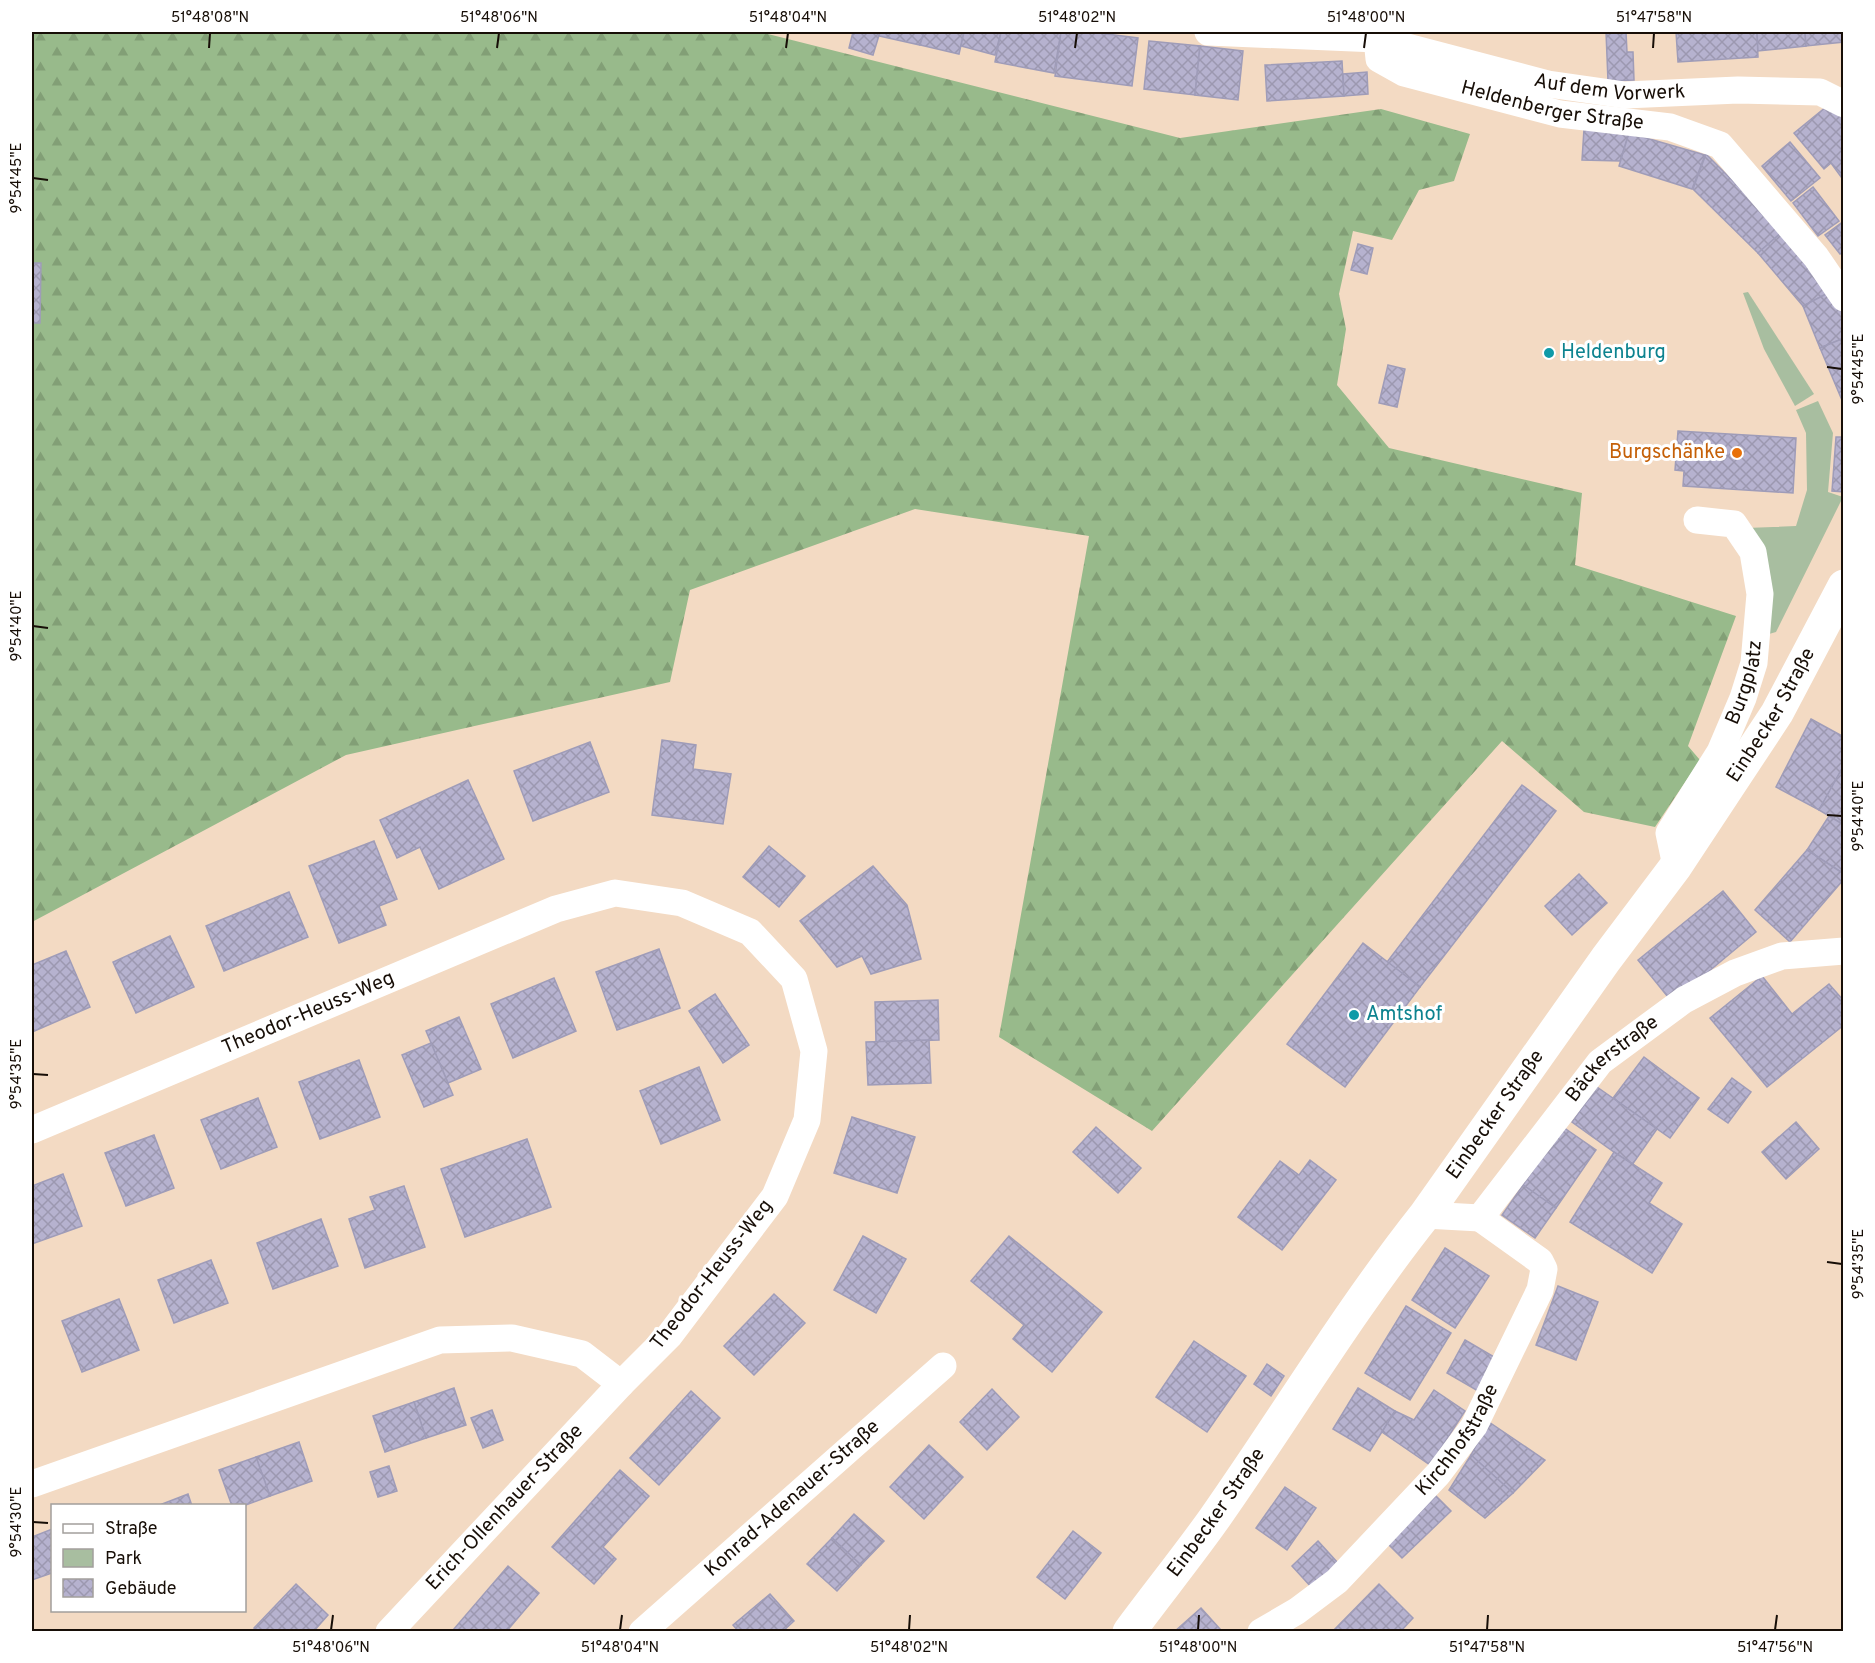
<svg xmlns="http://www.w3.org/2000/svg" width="1875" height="1663" font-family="Overpass,sans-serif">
  <defs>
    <pattern id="forest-firs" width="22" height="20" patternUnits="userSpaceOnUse" patternTransform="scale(1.5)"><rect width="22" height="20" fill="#98ba8b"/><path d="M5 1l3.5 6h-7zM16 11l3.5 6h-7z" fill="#829f76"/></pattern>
    <pattern id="building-cross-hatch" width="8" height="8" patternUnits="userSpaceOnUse" patternTransform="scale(1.5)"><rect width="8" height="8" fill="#b6b2cf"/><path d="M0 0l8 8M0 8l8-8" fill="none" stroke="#9c98b0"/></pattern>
  </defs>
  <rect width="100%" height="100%" fill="#f3dac3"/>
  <g fill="#a8bea0">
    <polygon points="1748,292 1814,394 1795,406 1764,349 1743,293"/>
    <path d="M1818,401L1833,433L1828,492L1843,497L1776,632L1769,634C1771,606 1775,576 1763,550C1759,542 1751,535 1746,528L1796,526L1807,490L1806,433L1796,410Z"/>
  </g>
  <polygon fill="url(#forest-firs)" points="32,32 760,32 1180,138 1381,109 1470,134 1454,181 1419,190 1392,240 1353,231 1339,294 1346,329 1337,385 1389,448 1582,493 1575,565 1736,616 1688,746 1700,760 1655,827 1584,812 1502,741 1152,1131 999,1037 1089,536 915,509 690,590 670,682 346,755 32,922"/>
  <g fill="url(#building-cross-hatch)" stroke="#9f9cb8" stroke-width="1.5">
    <polygon points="853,32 880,32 873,55 849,48"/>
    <polygon points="880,32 924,32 920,45 879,36"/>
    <polygon points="924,32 964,32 959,54 920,45"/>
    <polygon points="964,32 1001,32 995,55 961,46"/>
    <polygon points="1001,32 1061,32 1054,73 995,62"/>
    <polygon points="1061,32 1091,32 1138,38 1132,86 1055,76"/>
    <polygon points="1606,32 1626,32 1627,52 1633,52 1634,80 1608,81"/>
    <polygon points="1676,32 1757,32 1758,57 1678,62"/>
    <polygon points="1757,32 1805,32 1806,46 1758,51"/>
    <polygon points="1805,32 1844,32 1844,42 1806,46"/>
    <polygon points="1149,41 1200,46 1195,95 1144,89"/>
    <polygon points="1200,46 1243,51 1238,100 1195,95"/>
    <polygon points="1342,61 1344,96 1267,101 1265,65"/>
    <polygon points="1367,72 1368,94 1344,96 1343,74"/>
    <polygon points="1832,102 1844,118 1844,181 1831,163 1824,169 1794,133"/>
    <polygon points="1584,129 1629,133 1620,161 1582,160"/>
    <polygon points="1629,133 1705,155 1692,189 1619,166"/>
    <polygon points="1790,142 1820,178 1791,201 1762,166"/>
    <polygon points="1706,154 1783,231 1758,253 1693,189"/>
    <polygon points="1813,187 1839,221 1818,236 1793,203"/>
    <polygon points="1844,221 1844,252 1840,254 1825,235"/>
    <polygon points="1783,231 1832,291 1803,306 1758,253"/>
    <polygon points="1358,244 1373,248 1367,274 1351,270"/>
    <polygon points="32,263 41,263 40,323 32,323"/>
    <polygon points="1832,291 1844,309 1844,338 1820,348 1803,306"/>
    <polygon points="1844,338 1844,405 1820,348"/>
    <polygon points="1388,365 1405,369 1397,407 1379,403"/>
    <polygon points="1678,431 1796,438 1793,493 1683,486 1684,471 1675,470"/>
    <polygon points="1836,437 1844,437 1844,492 1832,491"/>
    <polygon points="1811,719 1844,737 1844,765 1819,810 1776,787"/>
    <polygon points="662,740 696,745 693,769 731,774 723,824 652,815"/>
    <polygon points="590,742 609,792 533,821 514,771"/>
    <polygon points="1844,765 1844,825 1819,810"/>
    <polygon points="468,780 504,859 439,889 420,847 397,858 380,820"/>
    <polygon points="1522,785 1556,811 1420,987 1387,962"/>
    <polygon points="1829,816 1844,825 1844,874 1807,850"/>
    <polygon points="374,841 397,899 379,906 386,925 339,943 309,866"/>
    <polygon points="769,846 805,876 779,907 743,877"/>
    <polygon points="1807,850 1844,874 1844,879 1790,942 1755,910"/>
    <polygon points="873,866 907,905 921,959 871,974 862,956 837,967 800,921"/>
    <polygon points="1579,874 1607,903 1572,935 1545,906"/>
    <polygon points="1723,891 1756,932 1672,1002 1638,960"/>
    <polygon points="289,892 308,937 224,971 206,926"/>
    <polygon points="170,936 194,987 136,1013 113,962"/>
    <polygon points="1363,943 1420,987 1345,1087 1287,1044"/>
    <polygon points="659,949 680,1008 617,1030 596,972"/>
    <polygon points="66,951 90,1007 32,1032 32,965"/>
    <polygon points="1762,976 1792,1014 1829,984 1844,1001 1844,1025 1767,1087 1710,1018"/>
    <polygon points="554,978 576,1031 513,1058 491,1004"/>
    <polygon points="715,994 749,1045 723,1063 689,1011"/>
    <polygon points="938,1000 939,1040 876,1042 875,1002"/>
    <polygon points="459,1017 481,1069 448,1083 426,1031"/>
    <polygon points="929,1040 931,1083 868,1085 866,1042"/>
    <polygon points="431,1043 453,1095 424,1107 402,1055"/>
    <polygon points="1644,1057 1699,1098 1670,1138 1613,1098"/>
    <polygon points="359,1060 380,1117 320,1139 299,1082"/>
    <polygon points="699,1067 720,1120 661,1144 640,1091"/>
    <polygon points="1732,1078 1751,1092 1728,1123 1708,1109"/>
    <polygon points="1597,1087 1657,1129 1632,1165 1572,1122"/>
    <polygon points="258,1098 277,1147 221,1169 201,1120"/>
    <polygon points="852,1117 915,1137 897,1193 834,1173"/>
    <polygon points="1796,1122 1819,1149 1786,1179 1762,1152"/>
    <polygon points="1096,1127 1141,1168 1118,1193 1073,1152"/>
    <polygon points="1563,1127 1596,1150 1556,1208 1523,1185"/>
    <polygon points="154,1135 174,1188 126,1206 105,1153"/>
    <polygon points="527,1139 551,1207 465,1237 441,1169"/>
    <polygon points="1614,1152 1662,1183 1649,1203 1682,1224 1652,1273 1570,1222"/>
    <polygon points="1310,1160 1336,1180 1282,1250 1238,1217 1280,1161 1299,1175"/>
    <polygon points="63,1174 82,1226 32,1244 32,1186"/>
    <polygon points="1523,1185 1556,1208 1535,1238 1502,1215"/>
    <polygon points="404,1186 425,1247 365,1268 349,1219 375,1210 370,1197"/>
    <polygon points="321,1219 338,1266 273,1289 257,1243"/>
    <polygon points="863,1236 906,1259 876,1313 834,1290"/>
    <polygon points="1009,1236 1102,1312 1052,1372 1013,1339 1024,1325 971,1281"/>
    <polygon points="1445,1248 1489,1276 1455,1328 1412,1300"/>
    <polygon points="211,1260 228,1303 174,1323 158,1280"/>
    <polygon points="1558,1286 1598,1302 1576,1360 1536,1345"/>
    <polygon points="774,1294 805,1323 754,1375 724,1346"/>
    <polygon points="119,1299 139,1350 82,1372 62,1321"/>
    <polygon points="1406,1306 1451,1333 1410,1400 1365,1373"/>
    <polygon points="1465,1340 1496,1358 1478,1391 1447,1373"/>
    <polygon points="1194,1341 1246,1376 1207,1432 1156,1397"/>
    <polygon points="1267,1364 1284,1376 1271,1396 1254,1384"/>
    <polygon points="454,1388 466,1425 426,1438 414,1402"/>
    <polygon points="1358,1388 1395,1411 1370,1451 1333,1429"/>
    <polygon points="992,1389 1019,1417 987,1450 960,1422"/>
    <polygon points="1434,1390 1465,1411 1430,1465 1382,1432 1395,1411 1414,1420"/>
    <polygon points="691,1391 720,1418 659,1485 630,1458"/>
    <polygon points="414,1402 426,1438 385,1452 373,1416"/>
    <polygon points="492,1410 503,1440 483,1448 471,1418"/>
    <polygon points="1489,1422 1545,1460 1513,1493 1471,1455"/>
    <polygon points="299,1442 312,1481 270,1496 256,1457"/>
    <polygon points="929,1445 963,1477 924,1519 890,1487"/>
    <polygon points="1471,1455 1513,1493 1485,1518 1449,1490"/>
    <polygon points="256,1457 270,1496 243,1506 232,1506 219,1470"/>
    <polygon points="389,1466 397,1491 378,1497 370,1472"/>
    <polygon points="620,1470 649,1496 603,1547 616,1559 594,1584 552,1547"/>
    <polygon points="1285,1487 1316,1508 1287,1550 1256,1528"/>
    <polygon points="188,1494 192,1506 157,1506"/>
    <polygon points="1436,1496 1451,1511 1402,1558 1388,1544"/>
    <polygon points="854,1514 884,1541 861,1565 832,1538"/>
    <polygon points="52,1529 52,1573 32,1580 32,1537"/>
    <polygon points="1073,1531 1101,1553 1065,1599 1037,1577"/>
    <polygon points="832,1538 861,1565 837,1591 807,1564"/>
    <polygon points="1318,1541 1338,1563 1312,1588 1292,1566"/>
    <polygon points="508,1566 539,1593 506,1632 454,1632 453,1630"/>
    <polygon points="296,1584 328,1615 313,1632 257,1632 254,1628"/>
    <polygon points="1379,1584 1413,1618 1400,1632 1332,1632"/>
    <polygon points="770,1594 794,1621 782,1632 739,1632 733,1625"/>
    <polygon points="1201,1608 1220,1629 1217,1632 1174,1632"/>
  </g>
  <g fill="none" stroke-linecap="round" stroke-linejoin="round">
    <g stroke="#fff" stroke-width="27">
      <path id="s1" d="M1208,32L1377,39L1548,84L1625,95L1738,90L1820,92L1844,104"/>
      <path id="s2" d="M1377,39L1379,59L1404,73L1560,114L1670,127L1720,145L1816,257L1844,298"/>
      <path id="s3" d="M1676,866L1669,833L1720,752L1743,698L1754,663L1760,594L1753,552L1734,524L1697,520"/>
      <path id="s4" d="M32,1130L556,909L615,893L682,903L750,932L794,979L814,1051L807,1120L775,1196L669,1336L621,1384L582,1354L512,1338L440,1340L32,1484"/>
      <polyline points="1425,1215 1480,1218"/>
      <path id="s5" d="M1480,1218L1600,1062L1684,1000L1735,973L1782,956L1844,951"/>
      <path id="s6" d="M389,1632L621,1384"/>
      <path id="s7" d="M642,1632L943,1366"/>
      <path id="s8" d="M1261,1632L1297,1611L1337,1581L1438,1474L1474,1426L1540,1290L1544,1269L1540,1261L1480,1218"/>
    </g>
    <path stroke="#fff" stroke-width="33" id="s9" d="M1129,1632C1157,1594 1187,1557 1214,1519C1285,1418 1348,1312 1425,1215L1606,959L1676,866L1777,713L1844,586"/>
  </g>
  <path fill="none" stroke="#170e07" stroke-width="2" d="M209,48L210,33M497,48L499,33M786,48L788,33M1075,48L1077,33M1364,48L1366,33M1653,48L1654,33M33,178L48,180M1827,367L1842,369M33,626L48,628M1827,815L1842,816M33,1074L48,1075M1827,1262L1842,1264M33,1522L48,1523M331,1630L333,1615M620,1630L622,1615M909,1630L910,1615M1198,1630L1199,1615M1487,1630L1488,1615M1775,1630L1777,1615"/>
  <g fill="#0f9aa8" stroke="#fff" stroke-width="2">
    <circle cx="1549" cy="353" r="6"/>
    <circle cx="1354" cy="1015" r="6"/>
  </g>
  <circle fill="#e8710a" stroke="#fff" stroke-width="2" cx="1737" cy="453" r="6"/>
  <g text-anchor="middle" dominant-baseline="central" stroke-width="6" stroke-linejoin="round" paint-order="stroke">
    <g font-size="20" fill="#170e07" stroke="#fff">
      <text stroke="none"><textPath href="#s1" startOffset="408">Auf dem Vorwerk</textPath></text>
      <text stroke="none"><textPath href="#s2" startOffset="201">Heldenberger Straße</textPath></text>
      <text stroke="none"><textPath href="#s3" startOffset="204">Burgplatz</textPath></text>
      <text stroke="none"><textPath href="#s9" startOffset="1120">Einbecker Straße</textPath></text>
      <text stroke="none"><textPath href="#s4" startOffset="300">Theodor-Heuss-Weg</textPath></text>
      <text stroke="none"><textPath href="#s5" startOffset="208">Bäckerstraße</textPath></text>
      <text stroke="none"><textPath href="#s9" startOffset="634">Einbecker Straße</textPath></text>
      <text transform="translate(712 1275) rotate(-52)">Theodor-Heuss-Weg</text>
      <text stroke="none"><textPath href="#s8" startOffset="278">Kirchhofstraße</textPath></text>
      <text stroke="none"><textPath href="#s7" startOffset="201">Konrad-Adenauer-Straße</textPath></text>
      <text stroke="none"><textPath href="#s6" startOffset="170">Erich-Ollenhauer-Straße</textPath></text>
      <text stroke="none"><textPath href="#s9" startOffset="148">Einbecker Straße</textPath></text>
    </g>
    <g font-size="20" fill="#0d838f" stroke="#fff" text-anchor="start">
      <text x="1561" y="353">Heldenburg</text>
      <text x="1366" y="1015">Amtshof</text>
    </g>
    <g font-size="20" fill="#c56008" stroke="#fff" text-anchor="end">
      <text x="1725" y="453">Burgschänke</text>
    </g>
  </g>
  <rect width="1875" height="1663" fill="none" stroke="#ffffff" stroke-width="66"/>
  <rect x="51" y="1504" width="195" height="108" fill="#ffffff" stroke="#a29f9c" stroke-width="1.5"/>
  <rect x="63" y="1524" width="30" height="9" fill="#ffffff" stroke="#a29f9c" stroke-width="1.5"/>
  <text x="105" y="1534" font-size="18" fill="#170e07">Straße</text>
  <rect x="63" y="1549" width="30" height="18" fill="#a8bea0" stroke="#a29f9c" stroke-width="1.5"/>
  <text x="105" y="1564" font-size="18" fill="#170e07">Park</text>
  <rect x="63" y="1579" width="30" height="18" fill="url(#building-cross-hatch)" stroke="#a29f9c" stroke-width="1.5"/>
  <text x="105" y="1594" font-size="18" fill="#170e07">Gebäude</text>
  <rect x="33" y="33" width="1809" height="1597" fill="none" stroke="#170e07" stroke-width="2"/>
  <g font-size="15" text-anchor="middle" fill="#170e07">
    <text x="210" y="22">51°48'08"N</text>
    <text x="499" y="22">51°48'06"N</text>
    <text x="788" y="22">51°48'04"N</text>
    <text x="1077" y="22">51°48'02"N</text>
    <text x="1366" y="22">51°48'00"N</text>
    <text x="1654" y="22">51°47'58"N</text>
    <text transform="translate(16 178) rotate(-90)" y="5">9°54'45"E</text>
    <text transform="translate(1858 369) rotate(-90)" y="5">9°54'45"E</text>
    <text transform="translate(16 626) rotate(-90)" y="5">9°54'40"E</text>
    <text transform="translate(1858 816) rotate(-90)" y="5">9°54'40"E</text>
    <text transform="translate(16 1074) rotate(-90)" y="5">9°54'35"E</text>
    <text transform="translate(1858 1264) rotate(-90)" y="5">9°54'35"E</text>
    <text transform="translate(16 1522) rotate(-90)" y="5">9°54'30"E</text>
    <text x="331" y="1652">51°48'06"N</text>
    <text x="620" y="1652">51°48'04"N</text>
    <text x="909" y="1652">51°48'02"N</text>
    <text x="1198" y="1652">51°48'00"N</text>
    <text x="1487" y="1652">51°47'58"N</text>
    <text x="1775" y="1652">51°47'56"N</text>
  </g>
</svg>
